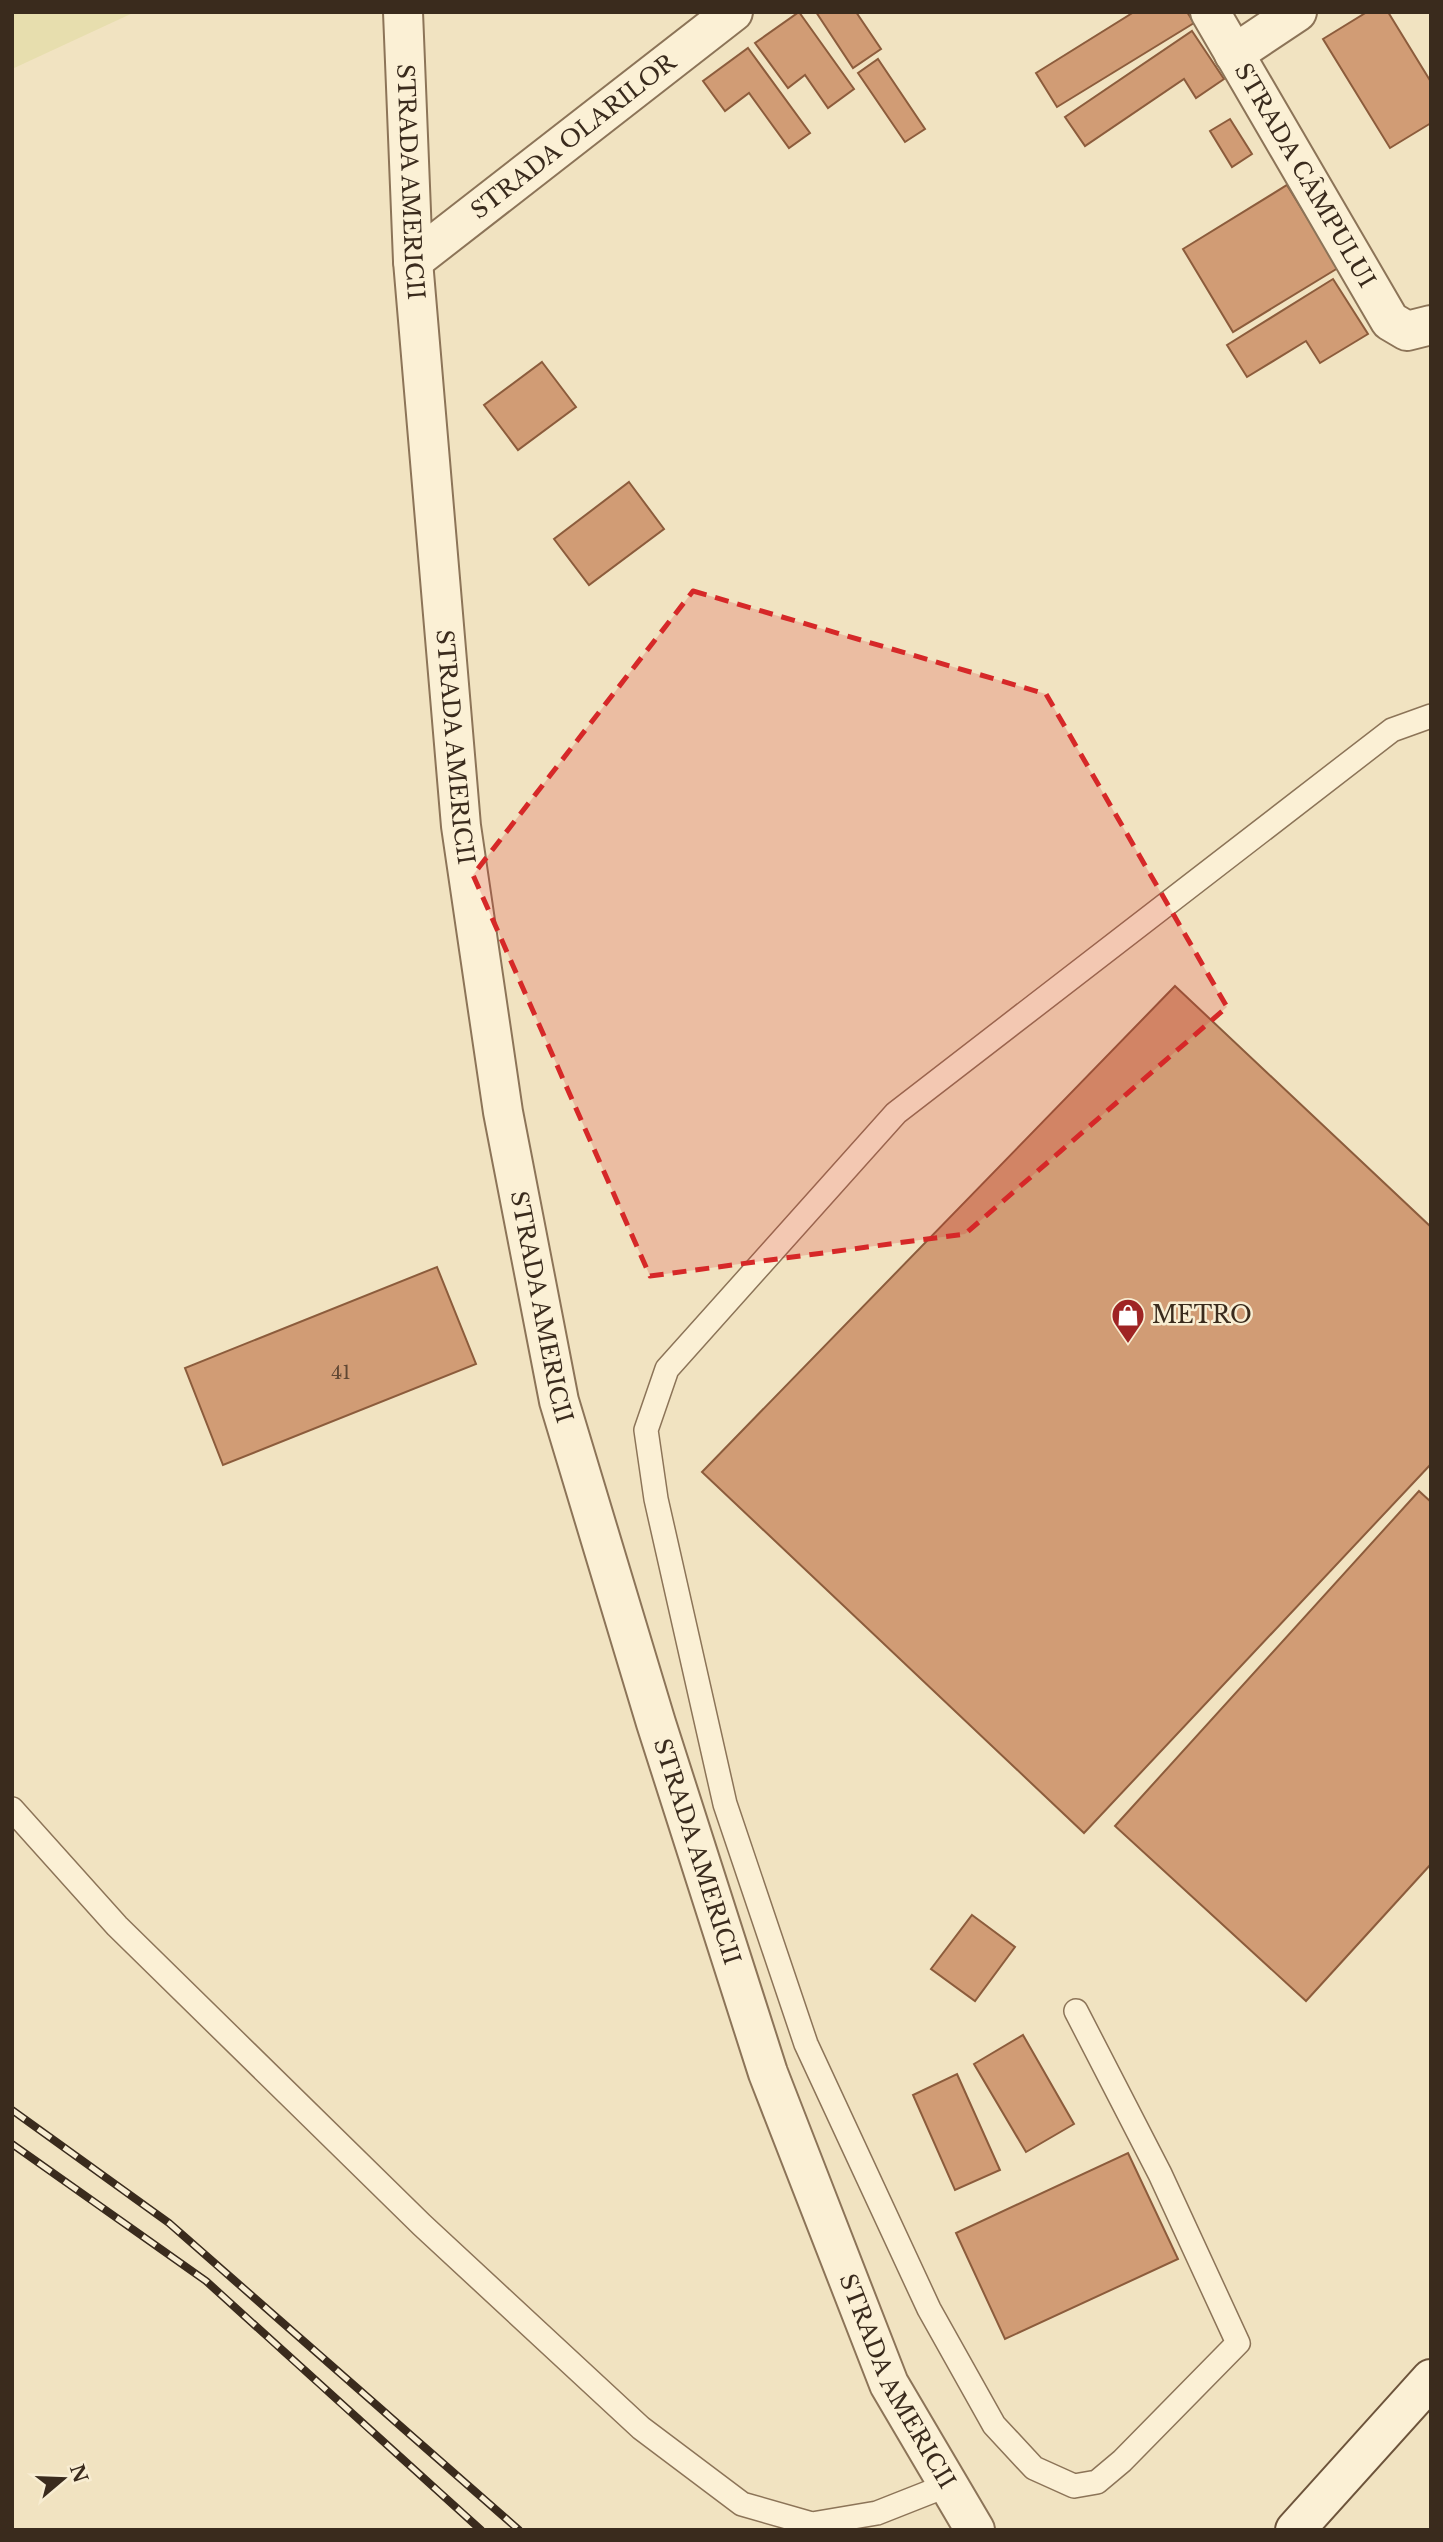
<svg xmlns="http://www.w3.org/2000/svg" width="1443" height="2542" font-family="'Libre Baskerville',serif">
  <rect width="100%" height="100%" fill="#f1e3c1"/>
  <polygon fill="#e7deae" points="12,12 135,12 12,69"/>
  <g fill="#d19c75" stroke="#8c5c3c" stroke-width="2">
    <polygon points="799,12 854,89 828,108 805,75 788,88 755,43"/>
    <polygon points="816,12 856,12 881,49 853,68"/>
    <polygon points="1134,12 1187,12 1194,23 1057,107 1036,73"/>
    <polygon points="1367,12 1388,12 1431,82 1431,123 1390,148 1323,39"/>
    <polygon points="1192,31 1224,79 1196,98 1184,79 1085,146 1065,117"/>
    <polygon points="748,48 810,133 789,148 749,93 725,111 703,81"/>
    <polygon points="878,59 925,129 905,142 858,73"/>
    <polygon points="1230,119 1252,154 1232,167 1210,131"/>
    <polygon points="1287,185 1338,268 1233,332 1183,249"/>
    <polygon points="1333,279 1368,334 1320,363 1306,341 1247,377 1227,345"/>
    <polygon points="542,362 576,407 518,450 484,405"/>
    <polygon points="629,482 664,529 589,585 554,539"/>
    <polygon points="1175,986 1431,1227 1431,1464 1084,1833 702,1472"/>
    <polygon points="437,1267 476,1364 223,1465 185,1368"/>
    <polygon points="1419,1491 1431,1502 1431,1864 1306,2001 1115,1826"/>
    <polygon points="972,1915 1015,1947 975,2001 931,1969"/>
    <polygon points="1023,2035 1074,2124 1026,2152 974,2064"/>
    <polygon points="957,2074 1000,2170 955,2190 913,2095"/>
    <polygon points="1128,2153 1178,2259 1005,2339 956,2233"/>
  </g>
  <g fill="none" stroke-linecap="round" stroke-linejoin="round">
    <defs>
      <g id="lane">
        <polyline points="12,1809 117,1926 422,2225 641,2428 742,2504 812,2524 877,2513 948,2485"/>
        <polyline points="1076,2011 1160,2174 1238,2343 1122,2461 1097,2482 1074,2486 1034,2468 994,2425 929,2309 806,2044 725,1804 656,1499 646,1430 667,1369 896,1113 1392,730 1431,716"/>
      </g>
      <g id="street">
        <path id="s1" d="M403,12L413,261L461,826L503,1112L559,1401L656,1723L768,2073L889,2384L975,2530"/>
        <path id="s2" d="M1210,12L1390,321L1407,331L1431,325"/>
        <polyline points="1234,54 1297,12"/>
        <path id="s3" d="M413,261L733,12"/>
      </g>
      <polyline id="secondary" points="1295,2530 1431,2379"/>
    </defs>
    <use href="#lane" stroke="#8c7458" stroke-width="26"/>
    <use href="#street" stroke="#8c7458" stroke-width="42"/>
    <use href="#secondary" stroke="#6d543b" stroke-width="42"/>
    <use href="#lane" stroke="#fbf0d5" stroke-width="23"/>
    <use href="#street" stroke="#fbf0d5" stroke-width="38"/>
    <use href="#secondary" stroke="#fbf0d5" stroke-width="38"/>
    <defs>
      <g id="rail">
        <polyline points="12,2110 169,2223 519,2530"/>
        <polyline points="12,2144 206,2281 481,2530"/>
      </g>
    </defs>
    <use href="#rail" stroke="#3a2b1d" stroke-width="8"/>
    <use href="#rail" stroke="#f8edd2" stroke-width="5" stroke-dasharray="16" stroke-linecap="butt"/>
  </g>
  <path fill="#d62828" fill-opacity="0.2" stroke="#d62828" stroke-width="5" stroke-dasharray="14 9" stroke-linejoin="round" d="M693,591L1046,694L1227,1007L965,1234L650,1276L473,875Z"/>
  <defs>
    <symbol id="shop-pin" viewBox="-11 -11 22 30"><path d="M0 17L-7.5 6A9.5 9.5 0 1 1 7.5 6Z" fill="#9f2424" stroke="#f8edd2"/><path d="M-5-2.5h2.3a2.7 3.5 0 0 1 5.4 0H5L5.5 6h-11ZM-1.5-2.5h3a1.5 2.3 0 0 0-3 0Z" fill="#fff"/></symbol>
  </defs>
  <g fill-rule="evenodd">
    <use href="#shop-pin" x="1109" y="1296" width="38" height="52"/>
  </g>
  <g text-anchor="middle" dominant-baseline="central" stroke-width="5" stroke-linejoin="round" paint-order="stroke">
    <g font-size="19" fill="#604733">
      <text x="341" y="1372">41</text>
    </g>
    <g font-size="23" fill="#3a2b1d" stroke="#f8edd2">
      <text stroke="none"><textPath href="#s3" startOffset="203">STRADA OLARILOR</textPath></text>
      <text stroke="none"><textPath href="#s2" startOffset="189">STRADA CÂMPULUI</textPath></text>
      <text stroke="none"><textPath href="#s1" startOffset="170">STRADA AMERICII</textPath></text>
      <text stroke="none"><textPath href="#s1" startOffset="737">STRADA AMERICII</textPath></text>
      <text stroke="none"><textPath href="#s1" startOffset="1304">STRADA AMERICII</textPath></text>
      <text stroke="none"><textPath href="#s1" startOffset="1871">STRADA AMERICII</textPath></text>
      <text stroke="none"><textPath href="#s1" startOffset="2438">STRADA AMERICII</textPath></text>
    </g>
    <g font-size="23" fill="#3a2b1d" stroke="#f8edd2" text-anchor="start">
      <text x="1152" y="1315">METRO</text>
    </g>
  </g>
  <rect width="1443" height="2542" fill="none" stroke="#3a2b1d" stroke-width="28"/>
  <g transform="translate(63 2479) rotate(71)" stroke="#f8edd2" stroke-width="5" paint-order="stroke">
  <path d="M0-5L12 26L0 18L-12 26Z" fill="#3a2b1d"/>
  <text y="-10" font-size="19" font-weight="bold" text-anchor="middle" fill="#3a2b1d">N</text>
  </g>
</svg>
